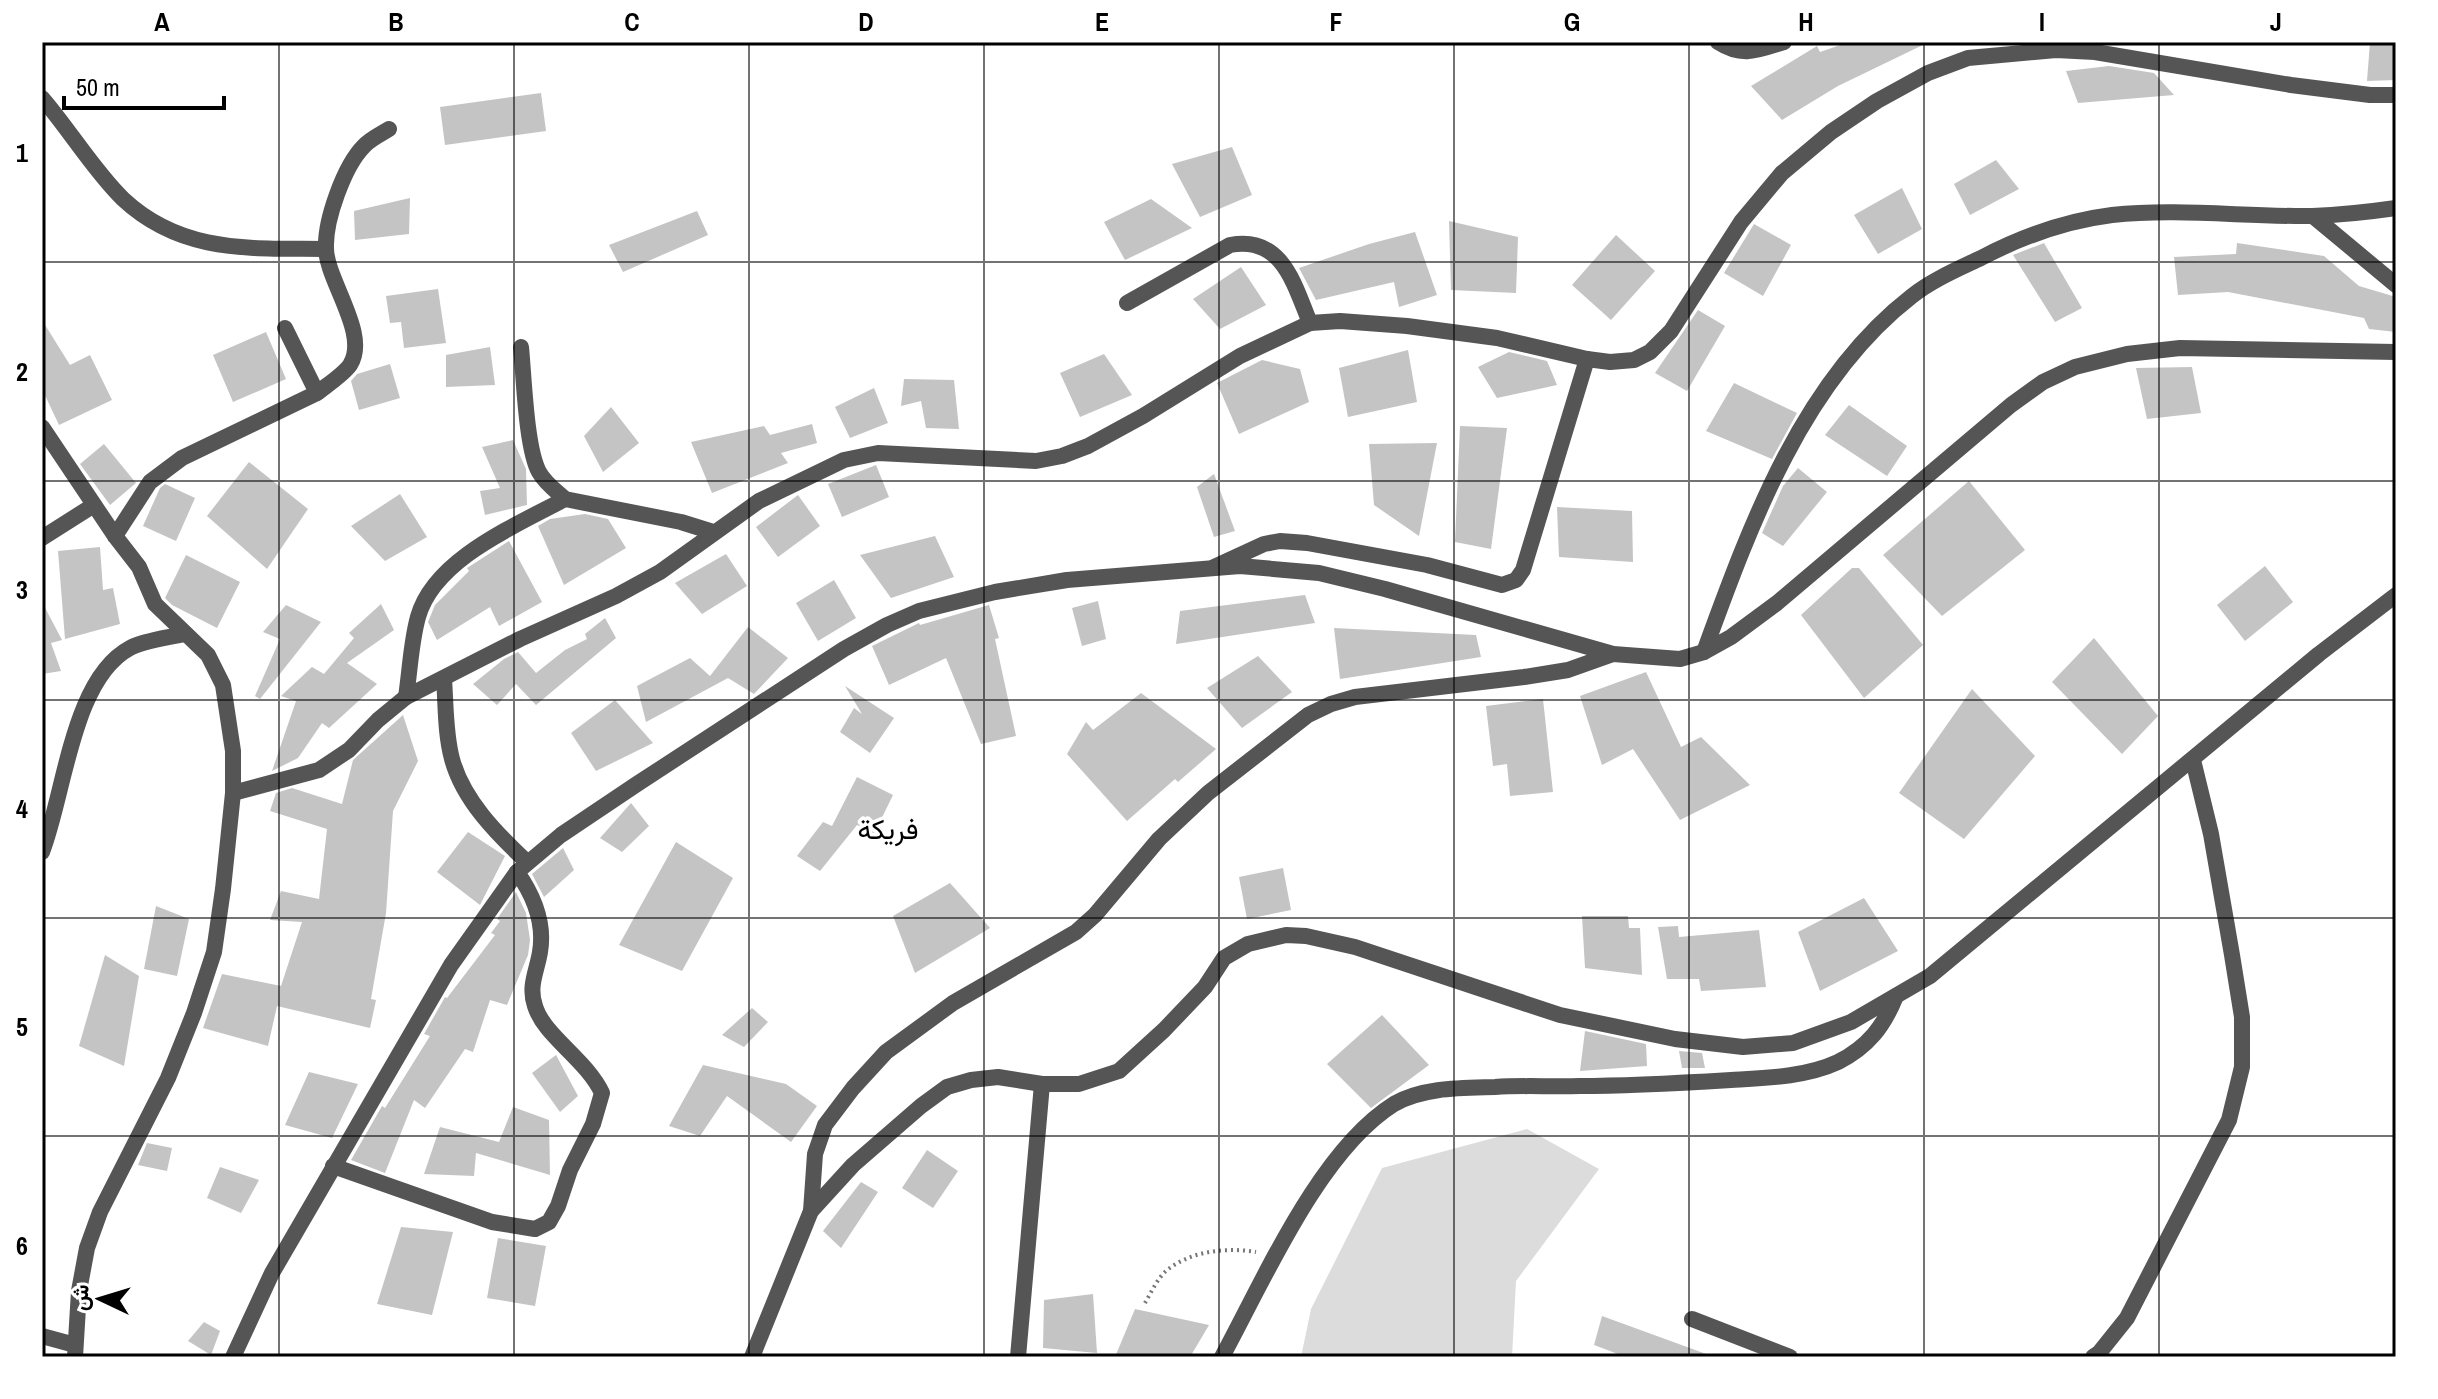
<svg xmlns="http://www.w3.org/2000/svg" width="2438" height="1399" font-family="'Archivo Narrow',Vazirmatn,sans-serif">
  <rect width="100%" height="100%" fill="#fff"/>
  <polygon fill="#dcdcdc" points="1527,1129 1599,1169 1516,1281 1512,1357 1301,1357 1311,1309 1382,1168"/>
  <g fill="#c4c4c4">
    <polygon points="1849,42 1929,42 1838,86 1782,120 1751,86 1817,46 1820,52"/>
    <polygon points="2370,42 2396,42 2396,80 2367,81"/>
    <polygon points="2109,66 2154,73 2174,95 2078,103 2066,71"/>
    <polygon points="541,93 546,131 445,145 440,107"/>
    <polygon points="1232,147 1252,195 1200,217 1172,164"/>
    <polygon points="1996,160 2019,189 1970,215 1954,184"/>
    <polygon points="1902,188 1922,229 1878,254 1854,215"/>
    <polygon points="410,198 409,234 355,240 354,211"/>
    <polygon points="1151,199 1192,228 1125,260 1104,222"/>
    <polygon points="697,211 708,235 623,272 609,245"/>
    <polygon points="1449,221 1518,237 1516,293 1451,290"/>
    <polygon points="1754,224 1791,245 1763,296 1724,273"/>
    <polygon points="1415,232 1437,295 1399,307 1394,282 1316,300 1299,268 1369,244"/>
    <polygon points="1616,235 1655,271 1611,320 1572,285"/>
    <polygon points="2044,243 2082,308 2055,322 2013,255"/>
    <polygon points="2237,243 2324,256 2359,286 2396,297 2396,332 2369,329 2364,318 2228,292 2178,295 2174,257 2236,254"/>
    <polygon points="1241,267 1266,305 1220,329 1193,299"/>
    <polygon points="438,289 446,343 404,348 401,322 390,323 386,296"/>
    <polygon points="1698,310 1725,326 1687,391 1655,373"/>
    <polygon points="42,320 70,365 90,355 112,400 59,425 42,389"/>
    <polygon points="266,332 286,379 233,402 213,355"/>
    <polygon points="490,347 495,385 446,387 446,355"/>
    <polygon points="1408,350 1417,402 1348,417 1339,368"/>
    <polygon points="1509,352 1547,361 1557,385 1497,398 1478,367"/>
    <polygon points="1104,354 1132,395 1080,417 1060,373"/>
    <polygon points="1262,360 1300,369 1309,402 1239,434 1217,383"/>
    <polygon points="390,364 400,398 359,410 351,381 357,374"/>
    <polygon points="2192,367 2201,413 2147,419 2136,368"/>
    <polygon points="904,379 954,380 959,429 926,428 921,401 901,406"/>
    <polygon points="1734,383 1797,413 1772,459 1706,431"/>
    <polygon points="874,388 888,423 850,438 835,407"/>
    <polygon points="1849,405 1907,446 1887,476 1825,435"/>
    <polygon points="611,407 639,443 603,472 584,436"/>
    <polygon points="812,424 817,443 781,453 788,463 712,493 691,442 764,426 770,435"/>
    <polygon points="1460,426 1507,428 1491,549 1455,542"/>
    <polygon points="513,440 526,469 527,505 485,515 480,491 500,488 482,447"/>
    <polygon points="1437,443 1419,536 1374,505 1369,444"/>
    <polygon points="104,444 136,483 110,505 80,464"/>
    <polygon points="249,462 308,509 267,569 207,516"/>
    <polygon points="876,465 889,497 842,517 828,484"/>
    <polygon points="1798,468 1827,492 1783,546 1762,533 1783,486"/>
    <polygon points="1214,474 1235,531 1214,537 1197,487"/>
    <polygon points="1969,481 2025,550 1942,616 1883,555"/>
    <polygon points="165,484 195,498 176,541 143,526 160,488"/>
    <polygon points="400,494 427,537 385,561 351,526"/>
    <polygon points="798,495 820,526 778,557 756,527"/>
    <polygon points="1557,507 1632,511 1633,562 1559,557"/>
    <polygon points="585,514 608,519 626,548 564,585 538,526 550,519"/>
    <polygon points="935,536 954,577 891,598 860,555"/>
    <polygon points="509,541 542,602 499,626 490,607 437,640 428,622 435,605 469,571 467,568"/>
    <polygon points="100,547 103,590 113,588 120,624 65,639 58,551"/>
    <polygon points="726,554 747,586 702,614 675,583"/>
    <polygon points="186,555 240,582 217,628 172,605 165,598"/>
    <polygon points="2265,566 2293,602 2245,641 2217,605"/>
    <polygon points="1852,568 1859,568 1923,645 1864,698 1801,615"/>
    <polygon points="834,580 856,618 818,641 796,603"/>
    <polygon points="1305,595 1315,623 1176,644 1180,611"/>
    <polygon points="1098,601 1106,639 1082,646 1072,608"/>
    <polygon points="42,602 62,640 51,643 61,671 42,674"/>
    <polygon points="381,604 394,630 347,663 377,684 329,728 322,723 298,758 272,771 296,701 281,696 312,667 324,674 354,638 349,633"/>
    <polygon points="286,605 321,622 260,699 255,696 280,639 263,632"/>
    <polygon points="989,605 999,638 995,639 1016,736 981,744 946,658 889,685 872,646 919,623 920,625"/>
    <polygon points="605,618 616,638 536,705 516,684 497,705 473,684 504,659 518,652 536,673 565,650 587,639 585,634"/>
    <polygon points="748,627 788,658 754,694 728,678 646,722 637,686 690,658 710,676"/>
    <polygon points="1334,628 1476,635 1481,657 1340,679"/>
    <polygon points="2094,638 2158,716 2122,754 2052,682"/>
    <polygon points="1258,656 1292,692 1242,728 1207,688"/>
    <polygon points="1646,672 1681,747 1701,737 1750,785 1680,820 1633,749 1602,765 1580,696"/>
    <polygon points="845,686 894,718 870,753 840,732 854,708 862,714"/>
    <polygon points="1972,689 2035,756 1964,839 1899,793"/>
    <polygon points="1141,693 1216,749 1178,782 1175,779 1127,821 1067,754 1086,722 1093,730"/>
    <polygon points="1543,699 1553,792 1510,796 1507,764 1493,766 1486,706"/>
    <polygon points="615,700 653,743 596,771 571,733"/>
    <polygon points="403,715 418,761 393,811 386,913 371,999 376,1000 370,1028 277,1006 268,1046 203,1028 222,974 281,986 302,922 270,920 281,891 319,899 327,829 270,811 276,793 292,788 342,804 353,760"/>
    <polygon points="857,777 893,795 874,834 857,825 820,871 797,856 823,822 832,826"/>
    <polygon points="631,803 649,826 622,852 600,838"/>
    <polygon points="468,832 505,856 480,905 437,872"/>
    <polygon points="676,842 733,878 682,971 619,945"/>
    <polygon points="563,848 574,870 544,897 532,874"/>
    <polygon points="1283,868 1291,910 1247,919 1239,877"/>
    <polygon points="950,883 990,928 915,973 893,916"/>
    <polygon points="516,892 526,913 530,940 528,955 507,1005 490,1000 473,1052 465,1049 425,1108 414,1100 385,1173 351,1160 382,1106 385,1108 430,1036 424,1034 445,997 447,998 495,935 491,933 500,921 497,919"/>
    <polygon points="1864,898 1898,951 1820,991 1798,932"/>
    <polygon points="156,906 189,919 177,976 144,969"/>
    <polygon points="1582,916 1628,916 1629,928 1640,928 1642,975 1585,968"/>
    <polygon points="1678,926 1679,937 1759,930 1766,987 1701,991 1699,979 1667,979 1658,927"/>
    <polygon points="105,955 139,976 124,1066 79,1046"/>
    <polygon points="752,1008 768,1022 744,1047 722,1035"/>
    <polygon points="1382,1015 1429,1065 1371,1108 1327,1064"/>
    <polygon points="1585,1031 1646,1044 1647,1066 1580,1071"/>
    <polygon points="1679,1051 1702,1053 1705,1068 1682,1068"/>
    <polygon points="556,1055 578,1096 560,1112 532,1073"/>
    <polygon points="703,1065 786,1084 817,1106 791,1142 727,1096 700,1136 669,1126"/>
    <polygon points="309,1072 358,1084 332,1138 285,1125"/>
    <polygon points="513,1107 549,1120 550,1175 476,1153 474,1176 424,1174 440,1127 499,1142"/>
    <polygon points="147,1143 172,1148 167,1171 138,1165"/>
    <polygon points="927,1150 958,1171 933,1208 902,1188"/>
    <polygon points="220,1167 259,1180 241,1213 207,1198"/>
    <polygon points="861,1182 878,1192 841,1248 823,1231"/>
    <polygon points="401,1227 453,1232 432,1315 377,1304"/>
    <polygon points="498,1238 546,1246 535,1306 487,1298"/>
    <polygon points="1093,1294 1097,1353 1043,1348 1044,1300"/>
    <polygon points="1135,1309 1209,1325 1190,1357 1115,1357"/>
    <polygon points="1602,1316 1709,1355 1708,1357 1626,1357 1594,1345"/>
    <polygon points="204,1322 220,1331 211,1355 188,1341"/>
  </g>
  <g fill="none" stroke-linecap="round" stroke-linejoin="round">
    <path stroke="#777" stroke-width="4" stroke-dasharray="2 4" stroke-linecap="butt" d="M1145,1303C1151,1293 1157,1279 1166,1271C1190,1251 1226,1247 1256,1252"/>
    <g stroke="#555" stroke-width="16">
      <path d="M1718,42C1743,58 1758,50 1784,42"/>
      <path d="M42,98C69,129 94,171 123,199C182,254 250,248 325,249"/>
      <polyline points="2313,216 2396,285"/>
      <path d="M1127,303L1230,245C1282,235 1294,284 1310,323"/>
      <path d="M521,347C524,377 526,448 539,472C545,483 556,491 565,499L681,522L713,532"/>
      <path d="M317,393C327,385 343,375 350,365C370,334 326,280 326,248C325,220 344,166 364,146C370,139 381,134 389,129"/>
      <polyline points="42,427 115,536 139,567 155,604 208,655 223,685 233,751 233,793 223,889 214,952 194,1013 168,1078 100,1212 87,1248 79,1291 75,1357"/>
      <polyline points="115,536 150,482 182,458 317,393 285,328"/>
      <polyline points="42,538 94,505"/>
      <polyline points="1214,567 1264,544 1280,541 1307,543 1427,565 1502,585 1516,580 1523,570 1587,359"/>
      <path d="M1704,652C1750,526 1802,381 1912,296C1932,280 1958,269 1981,258C2023,236 2064,221 2112,215C2178,208 2246,217 2312,216C2340,215 2368,212 2396,208"/>
      <path d="M444,679C446,705 445,733 452,759C463,800 497,834 527,862"/>
      <path d="M406,697C410,670 411,642 418,617C434,559 517,525 565,499"/>
      <polyline points="233,793 319,770 349,750 378,720 406,697 520,639 616,596 660,572 759,501 844,460 878,453 1036,461 1062,456 1088,446 1143,416 1240,356 1310,323 1340,321 1407,326 1497,338 1587,359 1610,362 1634,360 1650,352 1671,331 1741,222 1782,173 1831,132 1877,101 1928,73 1968,58 2056,50 2095,52 2291,85 2370,95 2396,95"/>
      <path d="M42,852C65,793 72,679 130,648C145,640 167,638 184,634"/>
      <path d="M333,1166L492,1222L535,1229L549,1222L558,1206L570,1170L593,1124L602,1093C586,1059 544,1036 535,1006C528,986 537,971 540,952C545,922 534,896 517,872"/>
      <polyline points="811,1211 815,1154 825,1125 853,1088 886,1052 953,1003 1076,932 1095,915 1159,839 1208,793 1308,715 1331,704 1355,697 1524,677 1568,670 1613,654"/>
      <polyline points="1692,1319 1790,1357"/>
      <polyline points="42,1336 75,1345"/>
      <polyline points="752,1357 811,1211 853,1165 921,1106 947,1087 971,1080 998,1077 1042,1084 1079,1084 1119,1071 1164,1030 1205,987 1224,958 1248,944 1286,935 1306,936 1355,947 1560,1015 1675,1039 1743,1047 1793,1043 1851,1022 1930,976 2319,654 2396,595"/>
      <polyline points="1018,1357 1042,1084"/>
      <path d="M1222,1357C1264,1280 1319,1151 1394,1104C1423,1087 1463,1088 1495,1087C1523,1085 1551,1087 1580,1086C1630,1086 1681,1083 1731,1080C1765,1078 1806,1077 1838,1062C1868,1047 1884,1026 1896,996"/>
      <polyline points="2093,1357 2099,1353 2127,1318 2229,1120 2242,1067 2242,1017 2232,955 2211,834 2193,760"/>
    </g>
    <polyline stroke="#555" stroke-width="16" points="233,1357 272,1273 451,965 517,872 561,835 637,784 844,649 887,625 919,611 995,592 1067,580 1240,566 1319,573 1385,589 1613,654 1680,659 1704,652 1731,637 1777,603 2011,405 2043,382 2075,367 2127,354 2180,348 2396,352"/>
  </g>
  <path fill="none" stroke="#000" stroke-width="2" stroke-opacity="0.55" d="M279,42V1357M514,42V1357M749,42V1357M984,42V1357M1219,42V1357M1454,42V1357M1689,42V1357M1924,42V1357M2159,42V1357M42,262H2396M42,481H2396M42,700H2396M42,918H2396M42,1136H2396"/>
  <g text-anchor="middle" dominant-baseline="central" stroke-width="7" stroke-linejoin="round" paint-order="stroke">
    <g font-size="28" fill="#000" stroke="#fff">
      <text x="888" y="829">فريكة</text>
    </g>
  </g>
  <rect width="2438" height="1399" fill="none" stroke="#ffffff" stroke-width="88"/>
  <g transform="translate(100 1299) rotate(274)" stroke="#ffffff" stroke-width="6" paint-order="stroke">
  <path d="M0-6L14 30L0 20L-14 30Z" fill="#000000"/>
  <text y="-12" font-size="22" font-weight="bold" text-anchor="middle" fill="#000000">ش</text>
  </g>
  <path d="M64 96v12h160v-12" fill="none" stroke="#000000" stroke-width="4"/>
  <text x="76" y="96" font-size="24" fill="#000000" stroke="#ffffff" stroke-width="6" paint-order="stroke">50 m</text>
  <rect x="44" y="44" width="2350" height="1311" fill="none" stroke="#000" stroke-width="3"/>
  <g font-size="26" text-anchor="middle" font-weight="bold" fill="#000">
    <text x="162" y="31">A</text>
    <text x="396" y="31">B</text>
    <text x="632" y="31">C</text>
    <text x="866" y="31">D</text>
    <text x="1102" y="31">E</text>
    <text x="1336" y="31">F</text>
    <text x="1572" y="31">G</text>
    <text x="1806" y="31">H</text>
    <text x="2042" y="31">I</text>
    <text x="2276" y="31">J</text>
    <text x="22" y="162">1</text>
    <text x="22" y="381">2</text>
    <text x="22" y="599">3</text>
    <text x="22" y="818">4</text>
    <text x="22" y="1036">5</text>
    <text x="22" y="1255">6</text>
  </g>
</svg>
